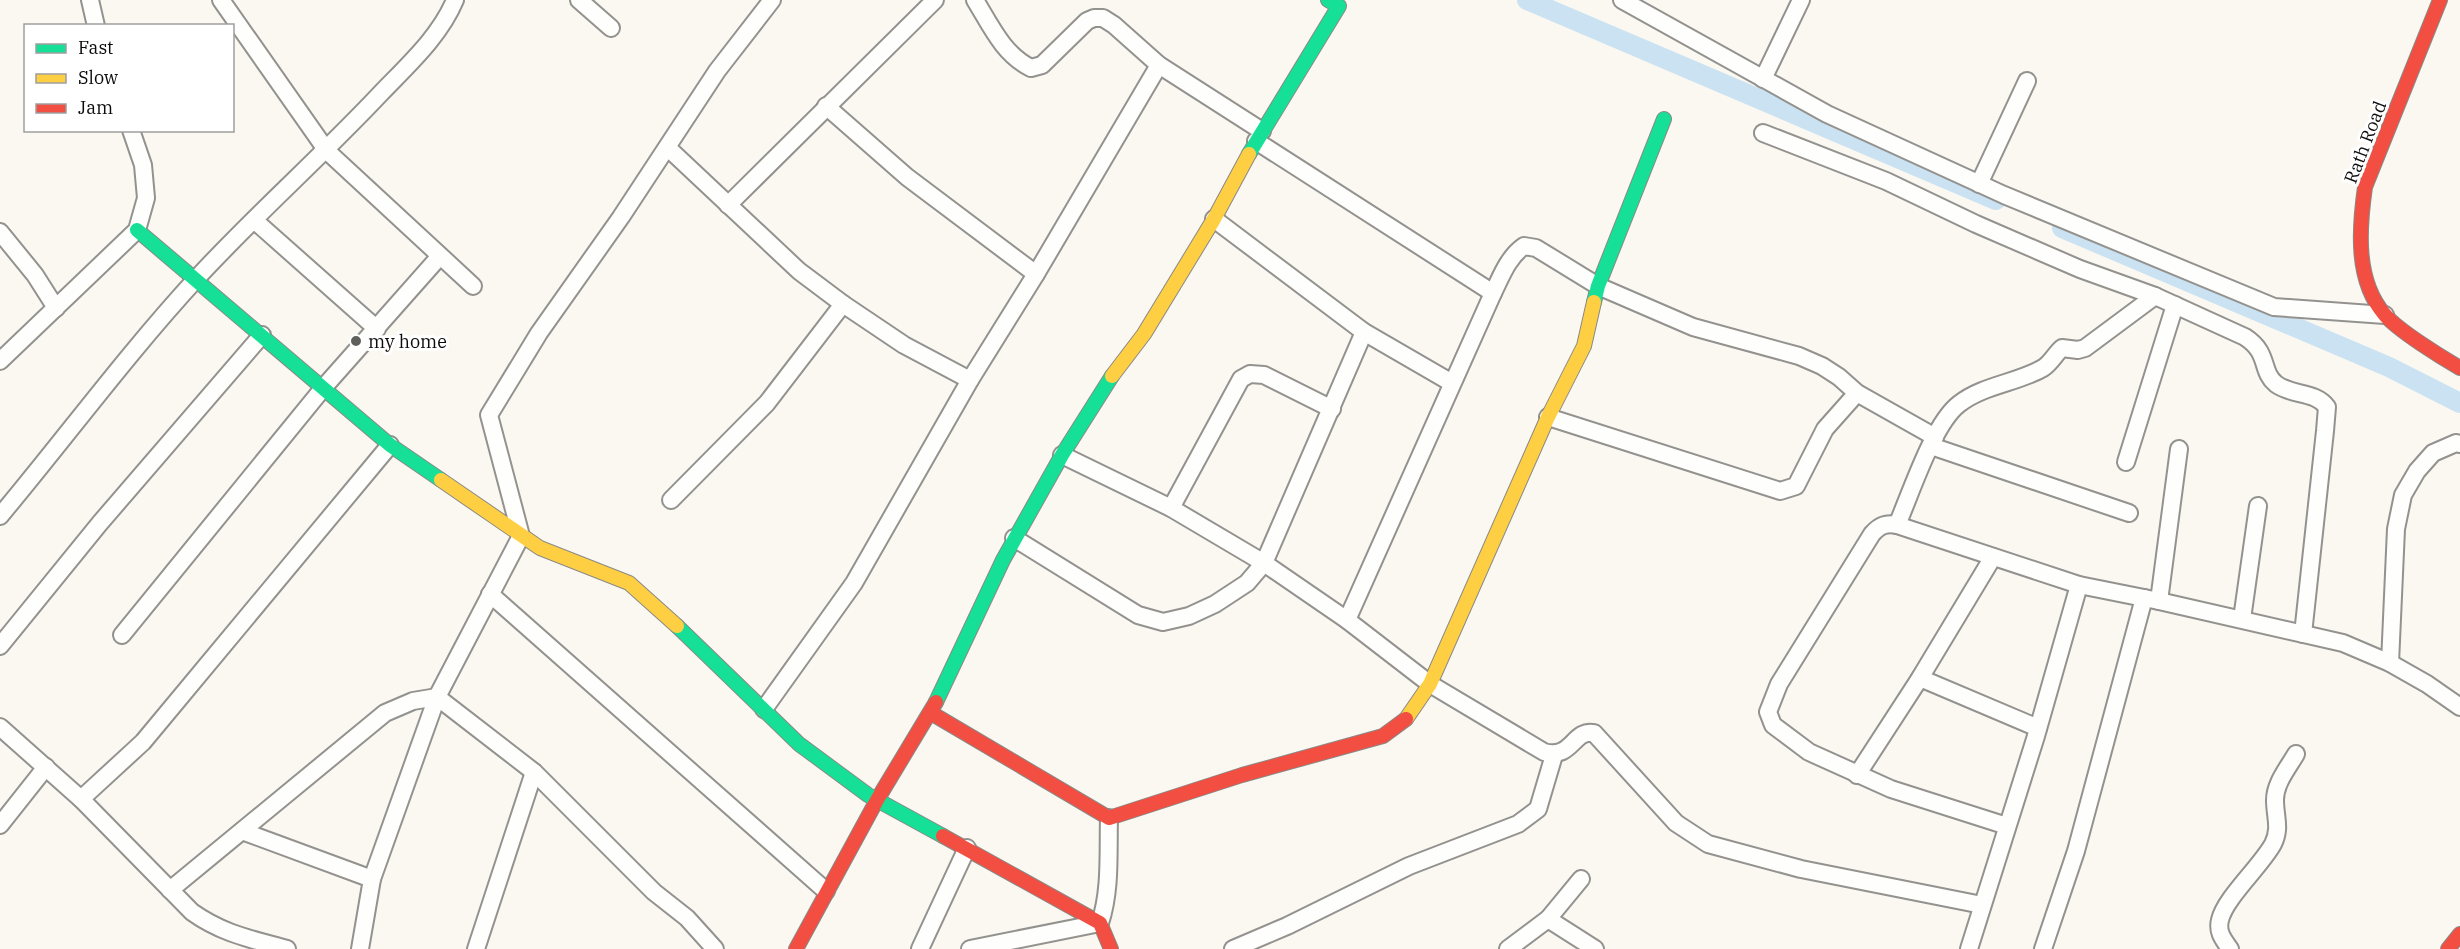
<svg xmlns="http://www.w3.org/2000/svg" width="2460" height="949" font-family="'IBM Plex Serif',serif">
  <rect width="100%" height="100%" fill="#faf8f1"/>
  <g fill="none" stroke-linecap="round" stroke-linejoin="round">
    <g stroke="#cae2f2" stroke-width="20">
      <polyline points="1527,0 1996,200"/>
      <polyline points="2062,228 2389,367 2460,403"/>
    </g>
    <defs>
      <g id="street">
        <polyline points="90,0 96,26"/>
        <polyline points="221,0 327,151 473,286"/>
        <polyline points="579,0 611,28"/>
        <path d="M975,0C991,26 1003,54 1031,68L1042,65L1087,21L1094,18H1103L1114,25L1159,65L1262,131"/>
        <polyline points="1622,0 1827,114 2004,195 2274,307 2385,315"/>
        <polyline points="1763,79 1801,0"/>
        <polyline points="826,106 907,177 1036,274"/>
        <path d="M1763,133L1886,181L1976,224L2080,269L2155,296L2245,337C2270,353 2260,371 2276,384C2292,396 2315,391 2327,407L2325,431L2303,634"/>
        <polyline points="1256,141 1493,293"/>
        <polyline points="668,148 799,271 843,304 904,345 970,380"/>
        <polyline points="1979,184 2027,81"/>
        <polyline points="728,205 935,0"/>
        <polyline points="1214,219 1364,332 1452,383"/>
        <polyline points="254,220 377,329"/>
        <polyline points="0,232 35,275 56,308"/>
        <polyline points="0,361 137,230 146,198 143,165 131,130"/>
        <polyline points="1548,417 1780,491 1796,486 1825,429 1857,393"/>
        <polyline points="1931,446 2129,513"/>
        <path d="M1062,455L1171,508L1264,563L1347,620L1430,684L1544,752C1572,760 1573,729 1594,733L1676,823L1708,844L1801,869L1982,905"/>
        <polyline points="2126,462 2175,305"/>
        <polyline points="671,500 767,403 843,304"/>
        <polyline points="1171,508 1241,379 1250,374 1264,375 1332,409"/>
        <path d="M0,516C66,437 127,354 197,278C256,214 322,156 382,92C409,64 440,36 455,0"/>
        <path d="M1897,525C1911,493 1933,424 1959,404C1983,385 2017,383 2043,368C2051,363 2055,354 2062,348L2078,350L2085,348L2155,296"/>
        <polyline points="1014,538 1138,615 1163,622 1189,616 1215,604 1247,583 1264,563 1364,332"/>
        <polyline points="490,594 826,891"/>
        <polyline points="2159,601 2179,449"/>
        <polyline points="2242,619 2258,506"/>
        <path d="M1347,620L1493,293C1501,277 1508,257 1524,246L1536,248L1598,286L1693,327L1799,356L1822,366L1839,377L1857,393L1935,437"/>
        <polyline points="122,635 324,387 440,256"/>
        <polyline points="0,646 100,523 262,335"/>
        <polyline points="2390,663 2396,529 2403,495 2417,471 2433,453 2456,443 2460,444"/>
        <polyline points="1920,678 2038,728"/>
        <polyline points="764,709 854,583 970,380 1036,274 1159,65"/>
        <path d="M0,727L81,799L192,912C223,934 251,939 287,949"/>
        <polyline points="1857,775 1920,678 1993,557"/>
        <polyline points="81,799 143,742 390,445"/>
        <polyline points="0,825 46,767"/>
        <path d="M2007,826L1891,789L1809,752L1773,725L1768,712L1779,684L1872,534C1880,525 1886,523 1897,525L2079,585L2159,601L2343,643L2390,663L2427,684L2460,707"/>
        <polyline points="242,831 372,879"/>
        <polyline points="170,890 385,713 413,701 437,697 534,772 654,892 687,918 715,949"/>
        <polyline points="1548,919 1595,949"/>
        <polyline points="360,949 372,879 437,697 521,536 489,415 539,333 621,217 717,71 772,0"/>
        <polyline points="476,949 534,772"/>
        <polyline points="920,949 967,848"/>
        <path d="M970,949L1100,923C1111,890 1108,852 1109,818"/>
        <polyline points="1233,949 1287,926 1409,866 1518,824 1538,809 1554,755"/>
        <polyline points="1508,949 1548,919 1581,879"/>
        <polyline points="1969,949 2036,736 2079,585"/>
        <polyline points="2043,949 2076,851 2144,598"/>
        <path d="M2230,949C2223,939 2217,932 2220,920C2225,898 2261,866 2273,844C2281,828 2275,817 2275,800C2275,783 2288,768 2296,754"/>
      </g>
      <g id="fast">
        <polyline points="1249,154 1339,6 1328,0"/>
        <polyline points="137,230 390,445 441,480"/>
        <polyline points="1594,302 1598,286 1664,119"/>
        <polyline points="677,626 799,744 868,795 943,836"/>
        <polyline points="936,702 1003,560 1062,455 1112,376"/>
      </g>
      <g id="slow">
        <polyline points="1112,376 1144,334 1214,219 1249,154"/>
        <polyline points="441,480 540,548 629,583 677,626"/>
        <polyline points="1406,719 1430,684 1548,417 1584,346 1594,302"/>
      </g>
      <g id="jam">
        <path d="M2440,0L2365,187C2359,229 2355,281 2385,315C2399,331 2441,357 2460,368"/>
        <polyline points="931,713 1109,818 1242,775 1383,736 1406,719"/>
        <polyline points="943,836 1100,923 1111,949"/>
        <polyline points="796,949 877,800 936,702"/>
        <polyline points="2448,949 2460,934"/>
      </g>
    </defs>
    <use href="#street" stroke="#93928f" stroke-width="20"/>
    <use href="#fast" stroke="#8a8986" stroke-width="16"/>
    <use href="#slow" stroke="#8a8986" stroke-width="16"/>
    <use href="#jam" stroke="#8a8986" stroke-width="16"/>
    <use href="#street" stroke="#fefefd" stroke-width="16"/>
    <use href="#fast" stroke="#16e098" stroke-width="14"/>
    <use href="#slow" stroke="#ffcf43" stroke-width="14"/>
    <use href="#jam" stroke="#f24e42" stroke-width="14"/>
  </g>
  <circle fill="#5f5f5c" stroke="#fff" stroke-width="2" cx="356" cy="341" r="6"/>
  <g text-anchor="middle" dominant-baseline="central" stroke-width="6" stroke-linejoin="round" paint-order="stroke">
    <g font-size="18" fill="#0c0c0c" stroke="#fff">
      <text transform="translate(2365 142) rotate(-69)">Rath Road</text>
    </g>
    <g font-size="18" fill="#0c0c0c" stroke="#fff" text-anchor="start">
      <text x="368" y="341">my home</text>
    </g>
  </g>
  <rect x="24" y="24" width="210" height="108" fill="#ffffff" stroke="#9e9e9e" stroke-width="1.5"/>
  <rect x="36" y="44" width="30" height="9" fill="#16e098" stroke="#9e9e9e" stroke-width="1.5"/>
  <text x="78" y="54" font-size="18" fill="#0c0c0c">Fast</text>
  <rect x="36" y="74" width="30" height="9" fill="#ffcf43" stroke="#9e9e9e" stroke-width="1.5"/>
  <text x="78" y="84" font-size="18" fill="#0c0c0c">Slow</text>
  <rect x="36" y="104" width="30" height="9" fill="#f24e42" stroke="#9e9e9e" stroke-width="1.5"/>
  <text x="78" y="114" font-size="18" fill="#0c0c0c">Jam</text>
</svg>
